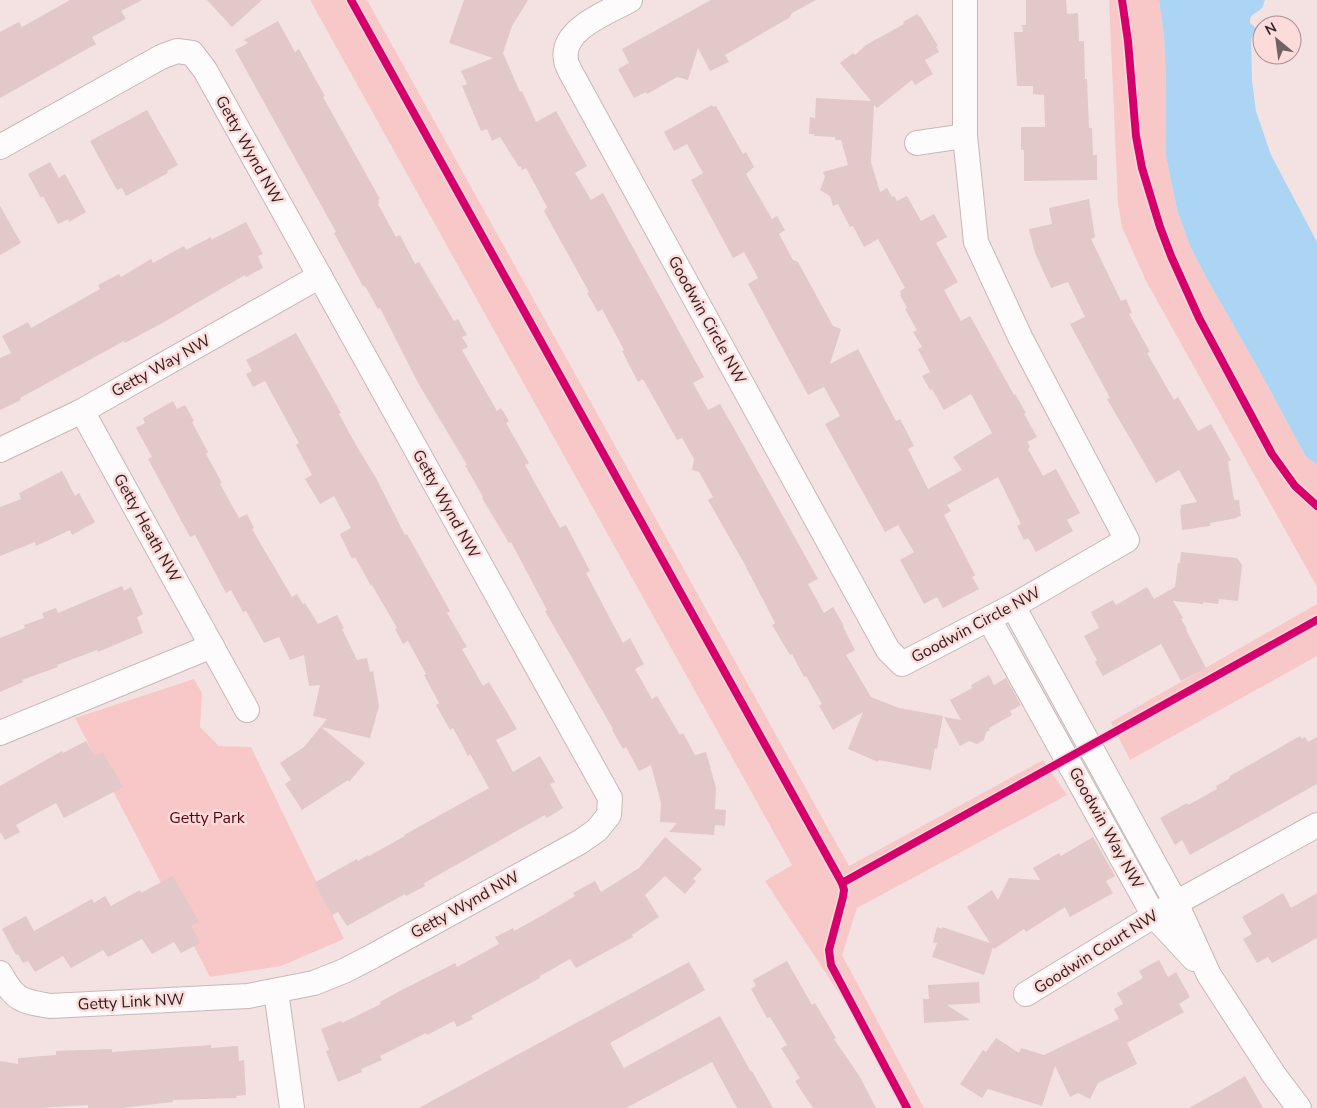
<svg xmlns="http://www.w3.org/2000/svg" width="1317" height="1108" font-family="'Nunito Sans',sans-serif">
  <rect width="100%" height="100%" fill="#f4e2e2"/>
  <g fill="#f8c8c8">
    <polygon points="310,0 367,0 849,866 1043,760 1067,795 857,908 842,955 924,1108 901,1108 845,1002 765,881 792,865"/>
    <polygon points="1109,0 1159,0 1164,35 1166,83 1166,156 1177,210 1190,246 1206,277 1258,368 1306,457 1317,464 1317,587 1146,281 1122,227 1118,204"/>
    <polygon points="1317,604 1317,656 1130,760 1111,722"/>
    <polygon points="194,679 202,693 200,727 219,746 251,747 344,939 281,966 210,977 75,718"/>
  </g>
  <path fill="#abd5f3" d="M1159,0H1265C1264,3 1263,6 1262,8C1257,14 1249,13 1250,23L1256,28L1251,39L1252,81L1256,111L1271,155L1317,242V464L1306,457L1258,368L1206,277L1190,246L1177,210L1166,156V83L1164,35Z"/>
  <g fill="#e2c8c8">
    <polygon points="70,0 142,0 121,11 126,19 92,37 96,44 0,98 0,32 19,22 22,27"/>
    <polygon points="207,0 262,0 232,27"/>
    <polygon points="464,0 528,0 512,26 503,53 520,92 522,91 536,122 556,111 587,166 575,173 591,200 603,193 704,377 693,383 708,410 720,404 731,423 818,579 808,584 824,613 833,607 844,626 843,627 855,650 846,655 871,697 899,708 943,716 937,749 935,748 931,770 879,760 878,762 848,749 863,712 833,730 819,706 822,704 806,676 804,677 792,654 790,655 772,625 775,623 744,563 708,500 713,497 699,472 692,470 694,459 682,438 677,440 643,379 638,382 622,351 624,350 602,309 598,312 587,293 589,292 544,211 547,207 526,168 522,170 521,166 519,167 500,137 492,141 487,129 481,131 462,86 467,84 461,71 493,58 449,43"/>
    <polygon points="711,0 816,0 792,13 789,18 725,55 729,62 710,71 698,48 688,80 677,77 647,94 646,92 634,98 618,69 629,63 622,49"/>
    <polygon points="1026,0 1066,0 1067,14 1078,13 1079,41 1084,41 1085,79 1087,79 1089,128 1092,128 1093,155 1097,155 1097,180 1024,181 1024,150 1021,150 1021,127 1045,127 1044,95 1033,94 1033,86 1017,86 1014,32 1023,32 1022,25 1026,25"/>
    <polygon points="917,14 919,17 920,16 938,46 936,47 939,52 925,60 933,74 915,85 912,80 877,108 874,105 871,162 880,192 887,188 892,197 894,196 897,201 907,196 921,221 934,214 947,237 936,243 958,282 944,290 961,321 970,316 1014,395 1015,394 1026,413 1024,414 1037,437 1027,442 1030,447 1028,449 1043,476 1056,469 1080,513 1067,520 1073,531 1036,552 1028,538 1024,540 1017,526 1021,524 1019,520 998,477 947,505 951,511 944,515 975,575 972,577 979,589 943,608 937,597 924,604 900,560 914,552 898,525 885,532 825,424 840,416 824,387 808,395 748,284 758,278 744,252 733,258 691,180 703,173 687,144 674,151 664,132 712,105 713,107 716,106 743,154 746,152 754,167 746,174 772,219 777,216 785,230 779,234 793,260 798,262 833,326 841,329 830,364 858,349 896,421 900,419 914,446 908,449 928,489 962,470 953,457 992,433 971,394 944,410 932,389 930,390 922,376 930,372 918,349 922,347 913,332 917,330 905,309 907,308 900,295 901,294 900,291 905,288 878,239 864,247 853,226 850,227 838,204 833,206 830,196 820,190 825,177 823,172 848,165 841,140 835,140 835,137 814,136 814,134 809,134 810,117 815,118 816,98 871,101 840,63 853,53 855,55 866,45 904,24 903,22"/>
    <polygon points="278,21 295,52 299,49 313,75 325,96 323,97 380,199 378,200 379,203 378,204 396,237 400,235 415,264 419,262 454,321 458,319 467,335 462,337 468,347 462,350 497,411 501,408 509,421 506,423 529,463 525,465 560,528 566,525 590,571 586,573 623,643 630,638 644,664 635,669 652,699 657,696 680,735 683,733 695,755 706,752 716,788 715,809 726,810 725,826 715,825 714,835 669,832 677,823 660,822 661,803 651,765 639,771 626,747 623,749 612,730 613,729 545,611 547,610 511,542 509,543 482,498 483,497 465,465 467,465 418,383 380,308 378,309 365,286 363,286 334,233 336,232 235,50 248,43 244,40"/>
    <polygon points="147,110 178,165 167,171 168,173 126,196 122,188 117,190 90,141"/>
    <polygon points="50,162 59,178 65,174 86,212 69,222 68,219 58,224 43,196 41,198 28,174"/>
    <polygon points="1089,199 1095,237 1091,239 1121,301 1126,299 1132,313 1129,314 1150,352 1147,353 1174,400 1178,397 1198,431 1211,424 1231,460 1228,462 1234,500 1239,500 1241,516 1236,517 1237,518 1210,523 1210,526 1182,530 1180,509 1181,509 1181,505 1197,502 1179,470 1156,483 1107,399 1110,398 1070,324 1085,317 1068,282 1051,288 1035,253 1029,229 1052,224 1049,208"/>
    <polygon points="0,206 21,243 0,255"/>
    <polygon points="246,222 263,254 258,256 263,268 246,277 245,275 164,322 125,343 124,341 20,398 21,400 0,410 0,358 11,353 2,336 28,322 31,328 100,289 98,285 119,274 121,277 151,259 153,263 184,246 186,250 211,237 212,240 215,238"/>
    <polygon points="296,333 341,413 339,414 356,445 376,478 405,535 407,534 450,611 447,613 467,647 462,649 483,686 489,682 517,729 496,740 513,772 540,756 555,782 550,784 563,808 547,818 545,815 424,883 425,886 406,896 405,894 347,926 338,912 332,915 314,883 357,859 358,861 368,855 369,856 405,836 404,835 489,788 470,754 468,756 453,728 450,730 436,705 439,703 424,675 426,674 408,641 403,644 395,629 397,628 372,585 371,586 355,557 352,559 340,534 351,528 334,496 320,504 305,479 312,475 296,445 299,443 265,381 253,387 246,374 252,371 246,360"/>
    <polygon points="173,401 177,409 185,405 194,421 192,422 208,452 206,454 222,483 220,484 239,518 247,514 254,528 252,529 292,597 297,594 303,604 305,603 318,624 337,615 344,628 342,629 357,660 367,658 370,672 373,671 379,706 370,738 321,727 365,763 349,782 348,780 302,810 285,784 291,780 280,763 304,747 327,719 313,716 320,685 309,686 304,655 290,660 279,637 264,643 246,611 243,612 231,590 226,593 195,535 190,537 148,459 152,457 136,428 145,423 143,418"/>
    <polygon points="62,471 75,496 79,493 95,522 72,535 70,530 36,546 35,542 0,556 0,507 21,499 19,493"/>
    <polygon points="1181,552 1237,558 1242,565 1238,601 1219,599 1218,604 1203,602 1203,604 1173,601 1183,618 1181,619 1187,629 1186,630 1206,668 1181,681 1161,644 1103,676 1095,662 1097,660 1084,636 1099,628 1091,612 1113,600 1116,605 1147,587 1154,599 1175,587 1178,563 1180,563"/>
    <polygon points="122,586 124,591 131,587 143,614 137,617 143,633 98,652 97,650 57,665 58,667 22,680 23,682 0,692 0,638 25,628 24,625 44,618 42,613 56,608 58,613"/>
    <polygon points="989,675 994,685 1006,678 1021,705 1010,711 1012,715 989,728 990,730 986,732 984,740 977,744 969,741 960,746 944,717 961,720 950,700 972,688 971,685"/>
    <polygon points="1300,736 1302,739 1305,737 1308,742 1317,737 1317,784 1190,855 1182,840 1175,845 1160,818 1187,803 1188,805 1217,789 1216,786 1229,779 1230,776"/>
    <polygon points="86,741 95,756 103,752 123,787 64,818 56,803 16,825 20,832 5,840 1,833 0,834 0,786 62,751 63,753"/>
    <polygon points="665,837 702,869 693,879 696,881 685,894 665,876 645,895 659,917 632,935 633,937 576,968 570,959 540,976 540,978 471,1016 473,1019 457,1027 454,1021 427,1035 426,1033 380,1056 382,1060 361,1069 362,1072 338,1082 326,1051 329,1050 321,1029 341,1021 342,1023 381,1004 380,1002 398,992 455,963 457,967 499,944 495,937 513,928 514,931 536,919 575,896 573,893 595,881 601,892 639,868"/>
    <polygon points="1093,837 1115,876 1106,881 1113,893 1070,917 1065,907 1026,932 1024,929 994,949 993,947 984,975 932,957 937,943 933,942 937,927 942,929 942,927 990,943 967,907 992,890 998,900 1009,878 1040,880 1033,868 1059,853 1061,856"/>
    <polygon points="173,876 199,922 191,926 200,943 181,953 174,942 152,954 142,939 108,957 103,950 71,968 63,956 35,972 28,961 23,963 18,954 16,955 2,929 26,916 34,931 92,899 94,903 105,896 111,906 140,890 141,893"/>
    <polygon points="1283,893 1291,908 1317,893 1317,938 1272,963 1268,957 1257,963 1243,939 1252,934 1242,917"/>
    <polygon points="1159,960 1168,977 1176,972 1190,997 1179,1004 1184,1012 1127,1043 1137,1064 1098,1083 1090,1099 1078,1093 1070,1097 1055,1066 1042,1106 988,1089 982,1098 960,1084 983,1050 986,1052 996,1038 1019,1053 1021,1048 1044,1055 1119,1019 1114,1009 1123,1004 1117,993 1143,978 1139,971"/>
    <polygon points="787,961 812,1005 815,1003 836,1038 834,1039 860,1077 876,1108 813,1108 795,1081 800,1078 781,1048 787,1045 770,1017 767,1018 751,989 756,986 753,980"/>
    <polygon points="689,962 705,990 610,1043 624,1068 720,1016 751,1072 752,1071 773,1108 737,1108 712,1062 626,1108 419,1108"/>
    <polygon points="979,982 980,1003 947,1005 970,1020 924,1023 923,999 929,999 928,985"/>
    <polygon points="211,1045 211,1048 238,1046 239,1061 244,1060 246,1095 236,1096 237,1098 173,1100 173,1102 121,1108 88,1108 88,1105 39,1108 0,1108 0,1061 18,1064 18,1058 56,1055 56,1051 112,1049 112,1052"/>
    <polygon points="1245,1076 1263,1108 1189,1108 1218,1092"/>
  </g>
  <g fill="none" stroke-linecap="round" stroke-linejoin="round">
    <defs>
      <g id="minor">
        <path d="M630,0C609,12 560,29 566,60C566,64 569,68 570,71L888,650L902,664L1013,606L1127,540L1021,339L976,242L965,136V0"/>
        <polyline points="917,143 965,136"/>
        <path d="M0,147L161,57L177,51L192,53L205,70L610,798L609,815L597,830L580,842L373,956L344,971L314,983L248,996L50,1006C20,1001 15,1000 0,973"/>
        <polyline points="82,411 247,710"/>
        <polyline points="0,450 82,411 320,276"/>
        <polyline points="1013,606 1176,903 1209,975 1274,1075 1299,1108"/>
        <polyline points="989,619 1154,916 1194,959"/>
        <polyline points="0,733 212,646"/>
        <polyline points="276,991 292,1108"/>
        <polyline points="1026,994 1165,909 1317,825"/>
      </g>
    </defs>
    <use href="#minor" stroke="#c7b8b8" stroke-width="26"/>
    <use href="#minor" stroke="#fdfbfb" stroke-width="24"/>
    <defs>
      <g id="cycleway">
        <polyline points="351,0 842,883 844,890 843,897 829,950 831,965 907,1108"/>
        <polyline points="1122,0 1128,41 1136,136 1142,168 1160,227 1171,256 1199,318 1272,454 1295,486 1317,506"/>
        <polyline points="842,883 1317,620"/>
      </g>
    </defs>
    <use href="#cycleway" stroke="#fcdbda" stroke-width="11"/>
    <use href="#cycleway" stroke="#d6006c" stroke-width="8"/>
  </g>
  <g text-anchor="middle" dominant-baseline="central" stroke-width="5" stroke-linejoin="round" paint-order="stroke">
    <g font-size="16" fill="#2c1d1d" stroke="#fcdbda">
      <text transform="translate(249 150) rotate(61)">Getty Wynd NW</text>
      <text transform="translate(707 320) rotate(61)">Goodwin Circle NW</text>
      <text transform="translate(161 366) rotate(-29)">Getty Way NW</text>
      <text transform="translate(446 504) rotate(61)">Getty Wynd NW</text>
      <text transform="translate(147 528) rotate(61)">Getty Heath NW</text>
      <text transform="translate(976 625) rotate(-28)">Goodwin Circle NW</text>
      <text transform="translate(1106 828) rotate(61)">Goodwin Way NW</text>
      <text transform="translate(465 905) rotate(-29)">Getty Wynd NW</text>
      <text transform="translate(1096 952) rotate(-32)">Goodwin Court NW</text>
      <text transform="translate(131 1002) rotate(-3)">Getty Link NW</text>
    </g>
    <g font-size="16" fill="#560012" stroke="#fcdbda">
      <text x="207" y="818">Getty Park</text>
    </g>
  </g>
  <g transform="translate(1277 40) rotate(331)"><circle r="24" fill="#fcdbda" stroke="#a98f8e"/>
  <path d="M0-4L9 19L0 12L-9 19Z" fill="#726262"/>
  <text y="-8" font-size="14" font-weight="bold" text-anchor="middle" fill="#2c1d1d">N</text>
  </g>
</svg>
